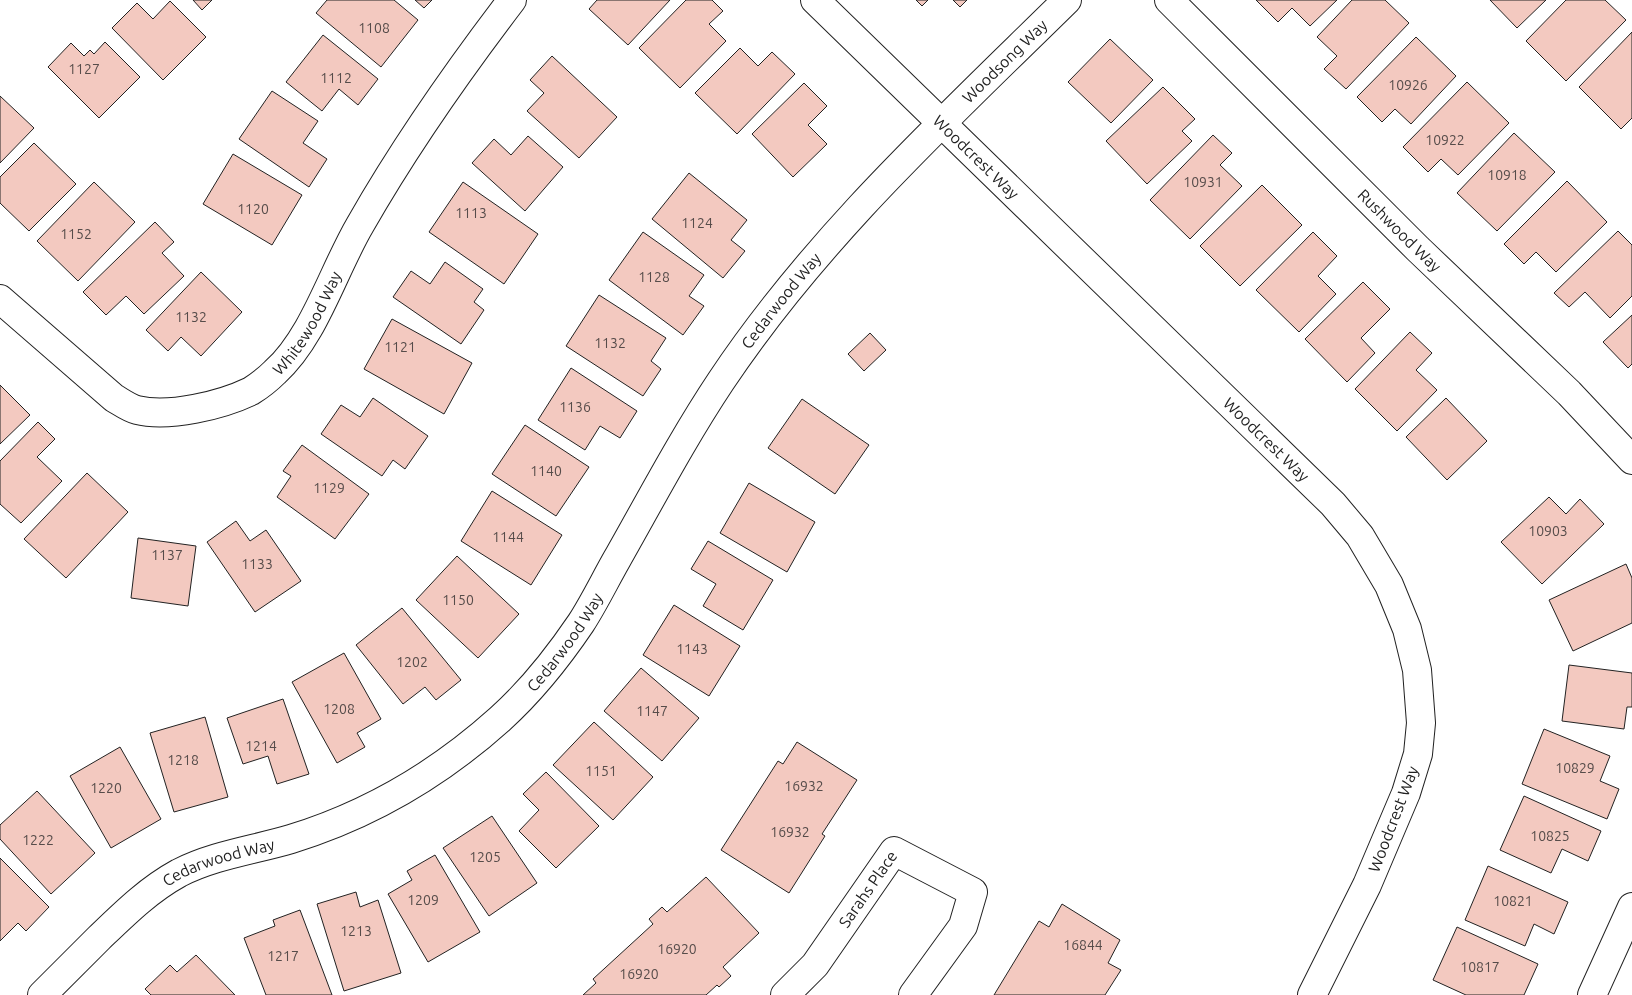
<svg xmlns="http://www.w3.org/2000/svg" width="1632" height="995" font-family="Ubuntu,sans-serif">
  <rect width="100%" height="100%" fill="#fff"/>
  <g fill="#f3c9c0" stroke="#222">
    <polygon points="193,0 212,0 202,10"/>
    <polygon points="327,0 394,0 418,20 381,67 316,13"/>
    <polygon points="415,0 432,0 424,8"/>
    <polygon points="597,0 670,0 628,45 589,9"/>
    <polygon points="686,0 712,0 723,11 709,24 726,41 680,88 639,48"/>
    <polygon points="916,0 928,0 922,6"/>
    <polygon points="953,0 967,0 960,7"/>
    <polygon points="1256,0 1337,0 1310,26 1292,8 1278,22"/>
    <polygon points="1352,0 1385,0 1409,23 1346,89 1324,69 1337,56 1317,37"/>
    <polygon points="1490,0 1546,0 1517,28"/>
    <polygon points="1566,0 1605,0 1626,20 1566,81 1526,41"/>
    <polygon points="170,1 206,37 163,80 112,28 137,3 153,19"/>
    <polygon points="1632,32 1632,118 1621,129 1579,87"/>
    <polygon points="323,35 378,79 358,105 339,89 322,111 286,82"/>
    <polygon points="1416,37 1456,76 1411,124 1395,109 1382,122 1357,97"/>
    <polygon points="1110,39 1153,80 1111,123 1068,82"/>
    <polygon points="105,42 140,77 99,118 48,67 71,43 84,56 90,50 94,54"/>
    <polygon points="740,48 758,66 772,52 795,74 737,134 695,93"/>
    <polygon points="552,56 617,117 579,158 527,111 544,93 530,80"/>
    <polygon points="1467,82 1509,123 1458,175 1441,159 1428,172 1403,147"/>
    <polygon points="804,83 827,106 808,125 827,144 793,177 752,134"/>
    <polygon points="1163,87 1195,119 1182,131 1192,141 1147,184 1106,141"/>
    <polygon points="272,91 318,121 303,143 327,159 309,187 239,139"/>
    <polygon points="0,96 34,128 0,163"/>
    <polygon points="1514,133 1555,172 1497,231 1457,193"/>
    <polygon points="1213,135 1232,153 1220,165 1242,186 1190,239 1150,200"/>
    <polygon points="528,136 563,167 525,211 472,163 494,139 511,155"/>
    <polygon points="34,143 76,184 29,231 0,203 0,177"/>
    <polygon points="233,154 302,195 272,245 203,204"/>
    <polygon points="689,173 747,220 731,240 745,251 723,278 652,219"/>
    <polygon points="1567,181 1607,222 1556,272 1536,252 1524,264 1504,244"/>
    <polygon points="94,182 135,222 78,281 37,241"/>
    <polygon points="463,182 538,234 504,284 429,232"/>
    <polygon points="1262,185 1302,225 1240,286 1200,246"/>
    <polygon points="155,222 174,242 162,253 184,276 144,314 126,296 106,315 83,292"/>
    <polygon points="1618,231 1632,245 1632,296 1610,318 1585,292 1569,307 1554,293"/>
    <polygon points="643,232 704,275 689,296 704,306 683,335 609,280"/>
    <polygon points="1313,232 1337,256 1318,276 1336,294 1299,332 1256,290"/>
    <polygon points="445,262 483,289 474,302 484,310 461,344 393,297 411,271 430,284"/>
    <polygon points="201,272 242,312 201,356 181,337 168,351 146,330"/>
    <polygon points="1363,282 1390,309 1361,338 1375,353 1347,382 1305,339"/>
    <polygon points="599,295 666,338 651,361 661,369 643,396 566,346"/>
    <polygon points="1632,315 1632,364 1628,368 1603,342"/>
    <polygon points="392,319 472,363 444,414 364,369"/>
    <polygon points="1410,332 1432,353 1416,370 1437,390 1397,431 1355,389"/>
    <polygon points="870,333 886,350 864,371 848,354"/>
    <polygon points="571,368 637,411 620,438 600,426 585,450 538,420"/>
    <polygon points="0,385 30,415 0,444"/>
    <polygon points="373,398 428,436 405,469 393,460 382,476 321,434 341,405 360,417"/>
    <polygon points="1446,398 1487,441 1447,480 1406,437"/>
    <polygon points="802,399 869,445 835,494 768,448"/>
    <polygon points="38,422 55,439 37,457 62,481 21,523 0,504 0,461"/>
    <polygon points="525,425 589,467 556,516 492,474"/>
    <polygon points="302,445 369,494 335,539 277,497 291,476 283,471"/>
    <polygon points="87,473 128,512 66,578 24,539"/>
    <polygon points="749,483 815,522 787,572 720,533"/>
    <polygon points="492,491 562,535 531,585 461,541"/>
    <polygon points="1549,497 1566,514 1580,499 1604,524 1542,584 1501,542"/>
    <polygon points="236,521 250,541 266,530 301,581 255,612 207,542"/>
    <polygon points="138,538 196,546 188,606 131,598"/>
    <polygon points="708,541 773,580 743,630 703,606 716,584 691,569"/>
    <polygon points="457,556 519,614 478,658 416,600"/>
    <polygon points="1626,564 1632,578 1632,623 1573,651 1549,600"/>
    <polygon points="674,605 740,646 709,696 643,655"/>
    <polygon points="402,608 461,680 436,700 425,687 403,704 356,645"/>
    <polygon points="344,653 381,719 357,733 365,747 337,763 292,682"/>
    <polygon points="1569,665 1632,673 1632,707 1627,707 1624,729 1562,721"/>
    <polygon points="641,668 699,718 662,761 604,711"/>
    <polygon points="283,699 309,774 277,784 268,756 243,764 227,718"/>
    <polygon points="205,717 228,797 174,812 150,733"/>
    <polygon points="594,722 653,777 613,820 553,765"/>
    <polygon points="1544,729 1610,756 1600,781 1619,789 1607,819 1522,784"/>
    <polygon points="797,742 857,780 822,834 825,836 789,893 721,850 778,761 783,764"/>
    <polygon points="120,747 161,819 111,848 70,776"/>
    <polygon points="546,772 599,826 556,868 519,831 539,810 523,794"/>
    <polygon points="37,791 95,853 51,894 0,839 0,825"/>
    <polygon points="1524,796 1601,831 1588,861 1562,849 1551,873 1500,850"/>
    <polygon points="492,816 537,883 489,916 443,848"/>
    <polygon points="435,855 480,932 428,962 388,894 412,880 407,871"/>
    <polygon points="0,858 49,907 26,931 18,923 0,941"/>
    <polygon points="1488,866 1568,902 1554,934 1534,924 1525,946 1465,920"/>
    <polygon points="706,877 759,933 723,967 731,976 719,987 717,985 706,995 583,995 596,983 593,979 653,924 649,919 662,907 667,912"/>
    <polygon points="356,892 360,907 378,900 401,973 344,991 317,904"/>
    <polygon points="1062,904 1120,940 1108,963 1121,970 1105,995 994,995 1039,921 1049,927"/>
    <polygon points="300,910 332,995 266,995 244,938 275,926 273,920"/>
    <polygon points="1457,927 1538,964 1524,995 1466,995 1433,980"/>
    <polygon points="196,955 235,995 151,995 145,989 170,965 177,972"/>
  </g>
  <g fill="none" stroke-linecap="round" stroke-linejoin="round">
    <defs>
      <g id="minor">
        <path id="s1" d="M815,0L1333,504L1360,536L1389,585L1407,629L1417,670L1421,723L1418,754L1406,793L1367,885L1312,995"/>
        <path id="s2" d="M1169,0L1418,249L1569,393L1632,460"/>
        <path id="s3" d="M0,299L114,398C121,402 129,408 137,410C169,418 222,405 251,391C259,386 268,379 275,372C314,337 333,271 360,225C405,146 457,72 512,0"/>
        <path id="s4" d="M42,995C61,976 80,957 99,938C124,914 148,890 179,873C214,855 254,850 291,839C369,815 440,773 500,719C531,691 558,657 581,623C594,603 605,580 617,559C651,499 683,438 721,381C817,237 945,120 1067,0"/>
        <path id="s5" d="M785,995L815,965L894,851L973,892L963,926L913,995"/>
        <polyline points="1592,995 1632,907"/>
      </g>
    </defs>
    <use href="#minor" stroke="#222" stroke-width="30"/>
    <use href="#minor" stroke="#fff" stroke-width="28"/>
  </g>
  <g text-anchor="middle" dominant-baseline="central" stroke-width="4" stroke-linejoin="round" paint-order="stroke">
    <g font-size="14" fill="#564c4a">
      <text x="374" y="28">1108</text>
      <text x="84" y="69">1127</text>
      <text x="336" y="78">1112</text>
      <text x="1408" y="85">10926</text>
      <text x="1445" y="140">10922</text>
      <text x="1507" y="175">10918</text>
      <text x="1203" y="182">10931</text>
      <text x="253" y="209">1120</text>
      <text x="471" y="213">1113</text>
      <text x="697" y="223">1124</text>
      <text x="76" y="234">1152</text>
      <text x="654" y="277">1128</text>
      <text x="191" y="317">1132</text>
      <text x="610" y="343">1132</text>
      <text x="400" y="347">1121</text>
      <text x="575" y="407">1136</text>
      <text x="546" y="471">1140</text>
      <text x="329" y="488">1129</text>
      <text x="1548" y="531">10903</text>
      <text x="508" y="537">1144</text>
      <text x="167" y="555">1137</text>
      <text x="257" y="564">1133</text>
      <text x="458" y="600">1150</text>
      <text x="692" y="649">1143</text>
      <text x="412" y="662">1202</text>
      <text x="339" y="709">1208</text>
      <text x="652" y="711">1147</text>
      <text x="261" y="746">1214</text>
      <text x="183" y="760">1218</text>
      <text x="1575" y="768">10829</text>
      <text x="601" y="771">1151</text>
      <text x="804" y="786">16932</text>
      <text x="106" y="788">1220</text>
      <text x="790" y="832">16932</text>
      <text x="1550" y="836">10825</text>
      <text x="38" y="840">1222</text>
      <text x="485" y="857">1205</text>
      <text x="423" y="900">1209</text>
      <text x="1513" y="901">10821</text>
      <text x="356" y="931">1213</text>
      <text x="1083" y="945">16844</text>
      <text x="677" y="949">16920</text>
      <text x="283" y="956">1217</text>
      <text x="1480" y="967">10817</text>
      <text x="639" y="974">16920</text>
    </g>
    <g font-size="16" fill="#222" stroke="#fff">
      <text stroke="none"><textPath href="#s4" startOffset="1378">Woodsong Way</textPath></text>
      <text stroke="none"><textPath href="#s1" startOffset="225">Woodcrest Way</textPath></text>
      <text stroke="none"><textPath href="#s2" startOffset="326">Rushwood Way</textPath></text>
      <text stroke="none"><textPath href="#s4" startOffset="1050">Cedarwood Way</textPath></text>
      <text stroke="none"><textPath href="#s3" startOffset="384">Whitewood Way</textPath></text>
      <text stroke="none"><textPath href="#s1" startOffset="630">Woodcrest Way</textPath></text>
      <text stroke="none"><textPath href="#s4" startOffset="645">Cedarwood Way</textPath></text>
      <text transform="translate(1393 819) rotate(-69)">Woodcrest Way</text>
      <text stroke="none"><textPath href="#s4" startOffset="225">Cedarwood Way</textPath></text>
      <text stroke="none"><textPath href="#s5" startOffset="135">Sarahs Place</textPath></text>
    </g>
  </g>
</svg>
